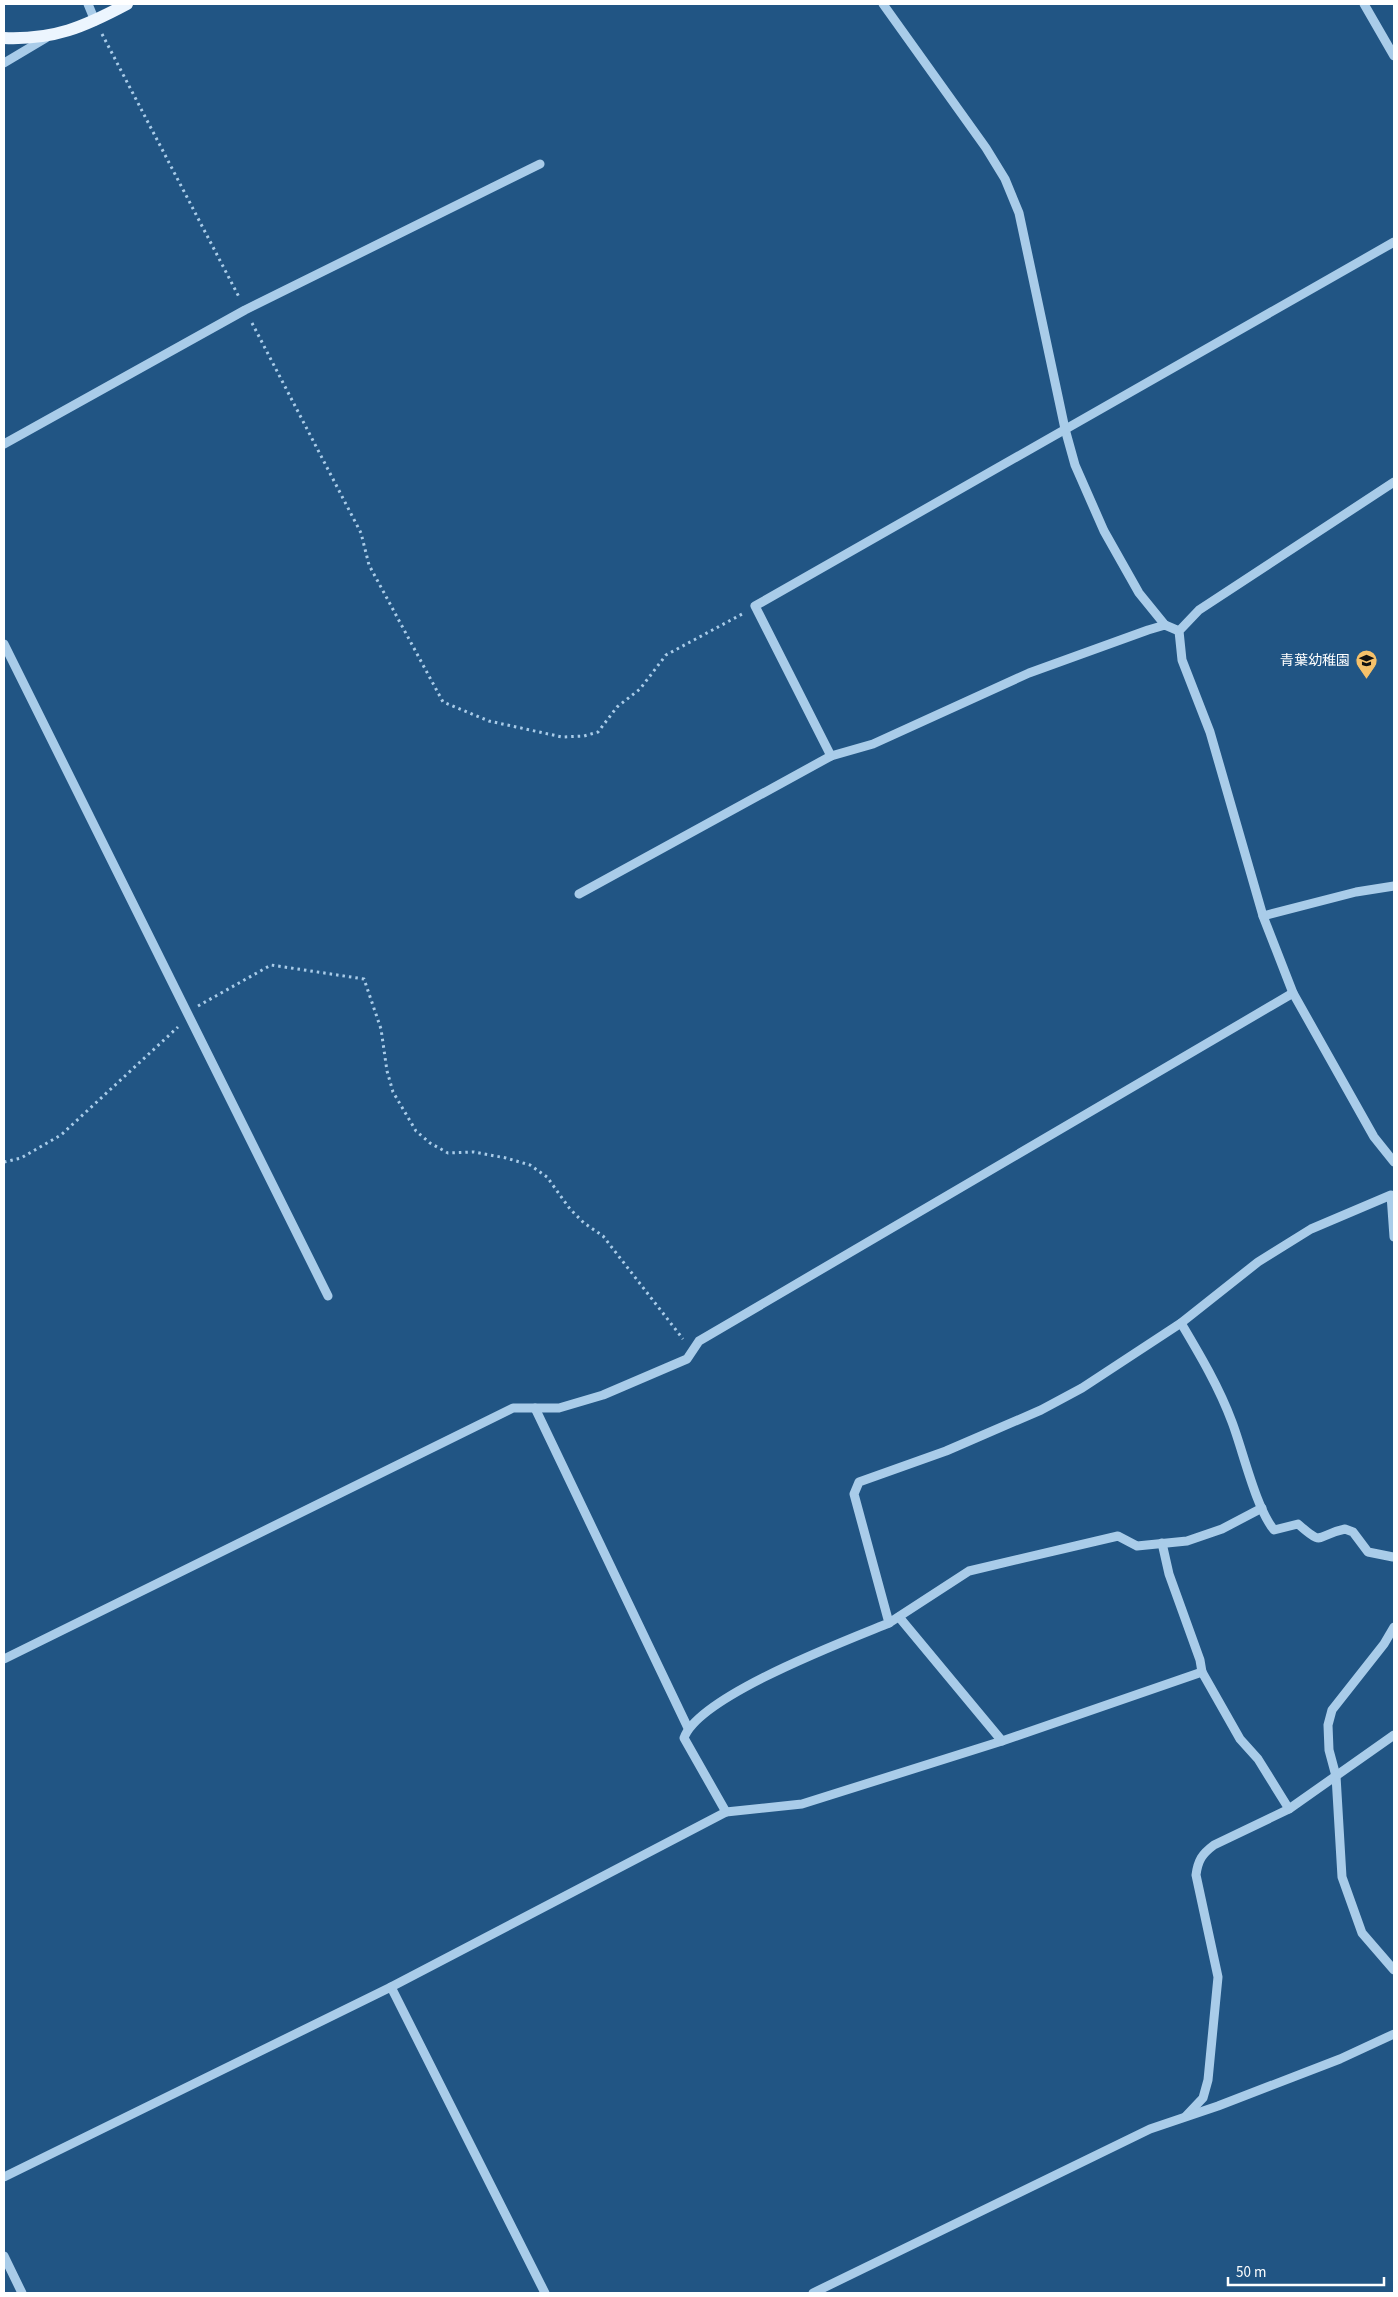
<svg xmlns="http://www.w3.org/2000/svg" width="1398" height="2297" font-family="'Source Sans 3','Noto Sans JP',sans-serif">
  <rect width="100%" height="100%" fill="#215584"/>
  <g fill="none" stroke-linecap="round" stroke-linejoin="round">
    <g stroke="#a9cce9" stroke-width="3" stroke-dasharray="2.5 4" stroke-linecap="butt">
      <polyline points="102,34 239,297"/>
      <polyline points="252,323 361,533 369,565 443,702 489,721 562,737 584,736 598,732 617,707 640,689 666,655 744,613"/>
      <polyline points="198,1006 271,965 364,979 381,1029 387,1071 393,1092 416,1131 430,1143 448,1153 474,1152 506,1158 530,1165 547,1177 570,1209 584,1223 603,1236 683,1339"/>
      <polyline points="4,1162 21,1158 61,1135 178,1027"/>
    </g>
    <g stroke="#a9cce9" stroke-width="9">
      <polyline points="88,4 95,21"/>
      <polyline points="883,4 986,148 1005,179 1019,213 1065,429 1075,465 1104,531 1139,593 1165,625"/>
      <polyline points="1364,4 1394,56"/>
      <polyline points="4,63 46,38"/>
      <polyline points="4,444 245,310 540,164"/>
      <polyline points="1394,482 1199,610 1179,631 1182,660 1210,732 1263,916 1293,993 1374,1137 1394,1162"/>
      <polyline points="1179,631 1165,625 1148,630 1029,673 873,744 831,756 755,606 1394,242"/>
      <polyline points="4,644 328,1296"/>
      <polyline points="579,894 831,756"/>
      <polyline points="1263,916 1356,892 1394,886"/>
      <path d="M1181,1323C1200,1355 1219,1387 1232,1422C1243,1451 1256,1508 1274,1530L1298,1524C1325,1548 1315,1535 1345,1529L1353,1532L1368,1552L1393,1557"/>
      <polyline points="535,1408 688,1728"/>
      <polyline points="1162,1543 1169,1574 1200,1660 1202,1672"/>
      <polyline points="899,1617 1002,1741"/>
      <polyline points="889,1623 969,1571 1118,1536 1137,1546 1187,1541 1222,1529 1262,1508"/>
      <polyline points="1394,1627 1384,1644 1332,1710 1328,1725 1329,1750 1336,1776 1342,1877 1362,1933 1394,1970"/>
      <polyline points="4,1659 513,1408 559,1408 603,1395 687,1359 699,1341 1293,993"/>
      <path d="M726,1812L684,1738C699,1696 845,1641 889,1623L854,1494L859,1482L946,1451L1041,1410L1082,1388L1181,1323L1258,1262L1311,1229L1391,1195L1394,1237"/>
      <polyline points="391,1987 545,2293"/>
      <path d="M1186,2116L1203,2098L1208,2080L1218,1977L1196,1875C1198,1860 1202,1854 1214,1845L1289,1809"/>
      <polyline points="4,2177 391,1987 726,1812 802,1804 1002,1741 1202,1672 1240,1739 1258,1759 1289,1809 1394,1735"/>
      <polyline points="4,2256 22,2293"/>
      <polyline points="813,2293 1150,2129 1218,2106 1340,2059 1394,2034"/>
    </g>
    <path stroke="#ecf5fe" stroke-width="12" d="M4,38C54,40 84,27 127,4"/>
  </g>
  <defs>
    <symbol id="school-pin" viewBox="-11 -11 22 30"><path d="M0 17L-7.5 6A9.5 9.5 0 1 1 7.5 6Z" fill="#f6c16a" stroke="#215584"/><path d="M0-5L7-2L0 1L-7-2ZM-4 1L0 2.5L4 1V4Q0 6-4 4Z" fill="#111"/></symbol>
  </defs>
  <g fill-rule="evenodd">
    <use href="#school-pin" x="1354" y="648" width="25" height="34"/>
  </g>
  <g text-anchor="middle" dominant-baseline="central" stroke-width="4" stroke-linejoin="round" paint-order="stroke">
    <g font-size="14" fill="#fff" stroke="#215584" text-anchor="end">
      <text x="1350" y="661">青葉幼稚園</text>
    </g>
  </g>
  <rect width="1398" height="2297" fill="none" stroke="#ffffff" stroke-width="10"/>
  <path d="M1228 2277v8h156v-8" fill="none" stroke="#ffffff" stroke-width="2.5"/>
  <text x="1236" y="2277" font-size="15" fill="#ffffff" stroke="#215584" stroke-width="4" paint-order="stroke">50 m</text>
</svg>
